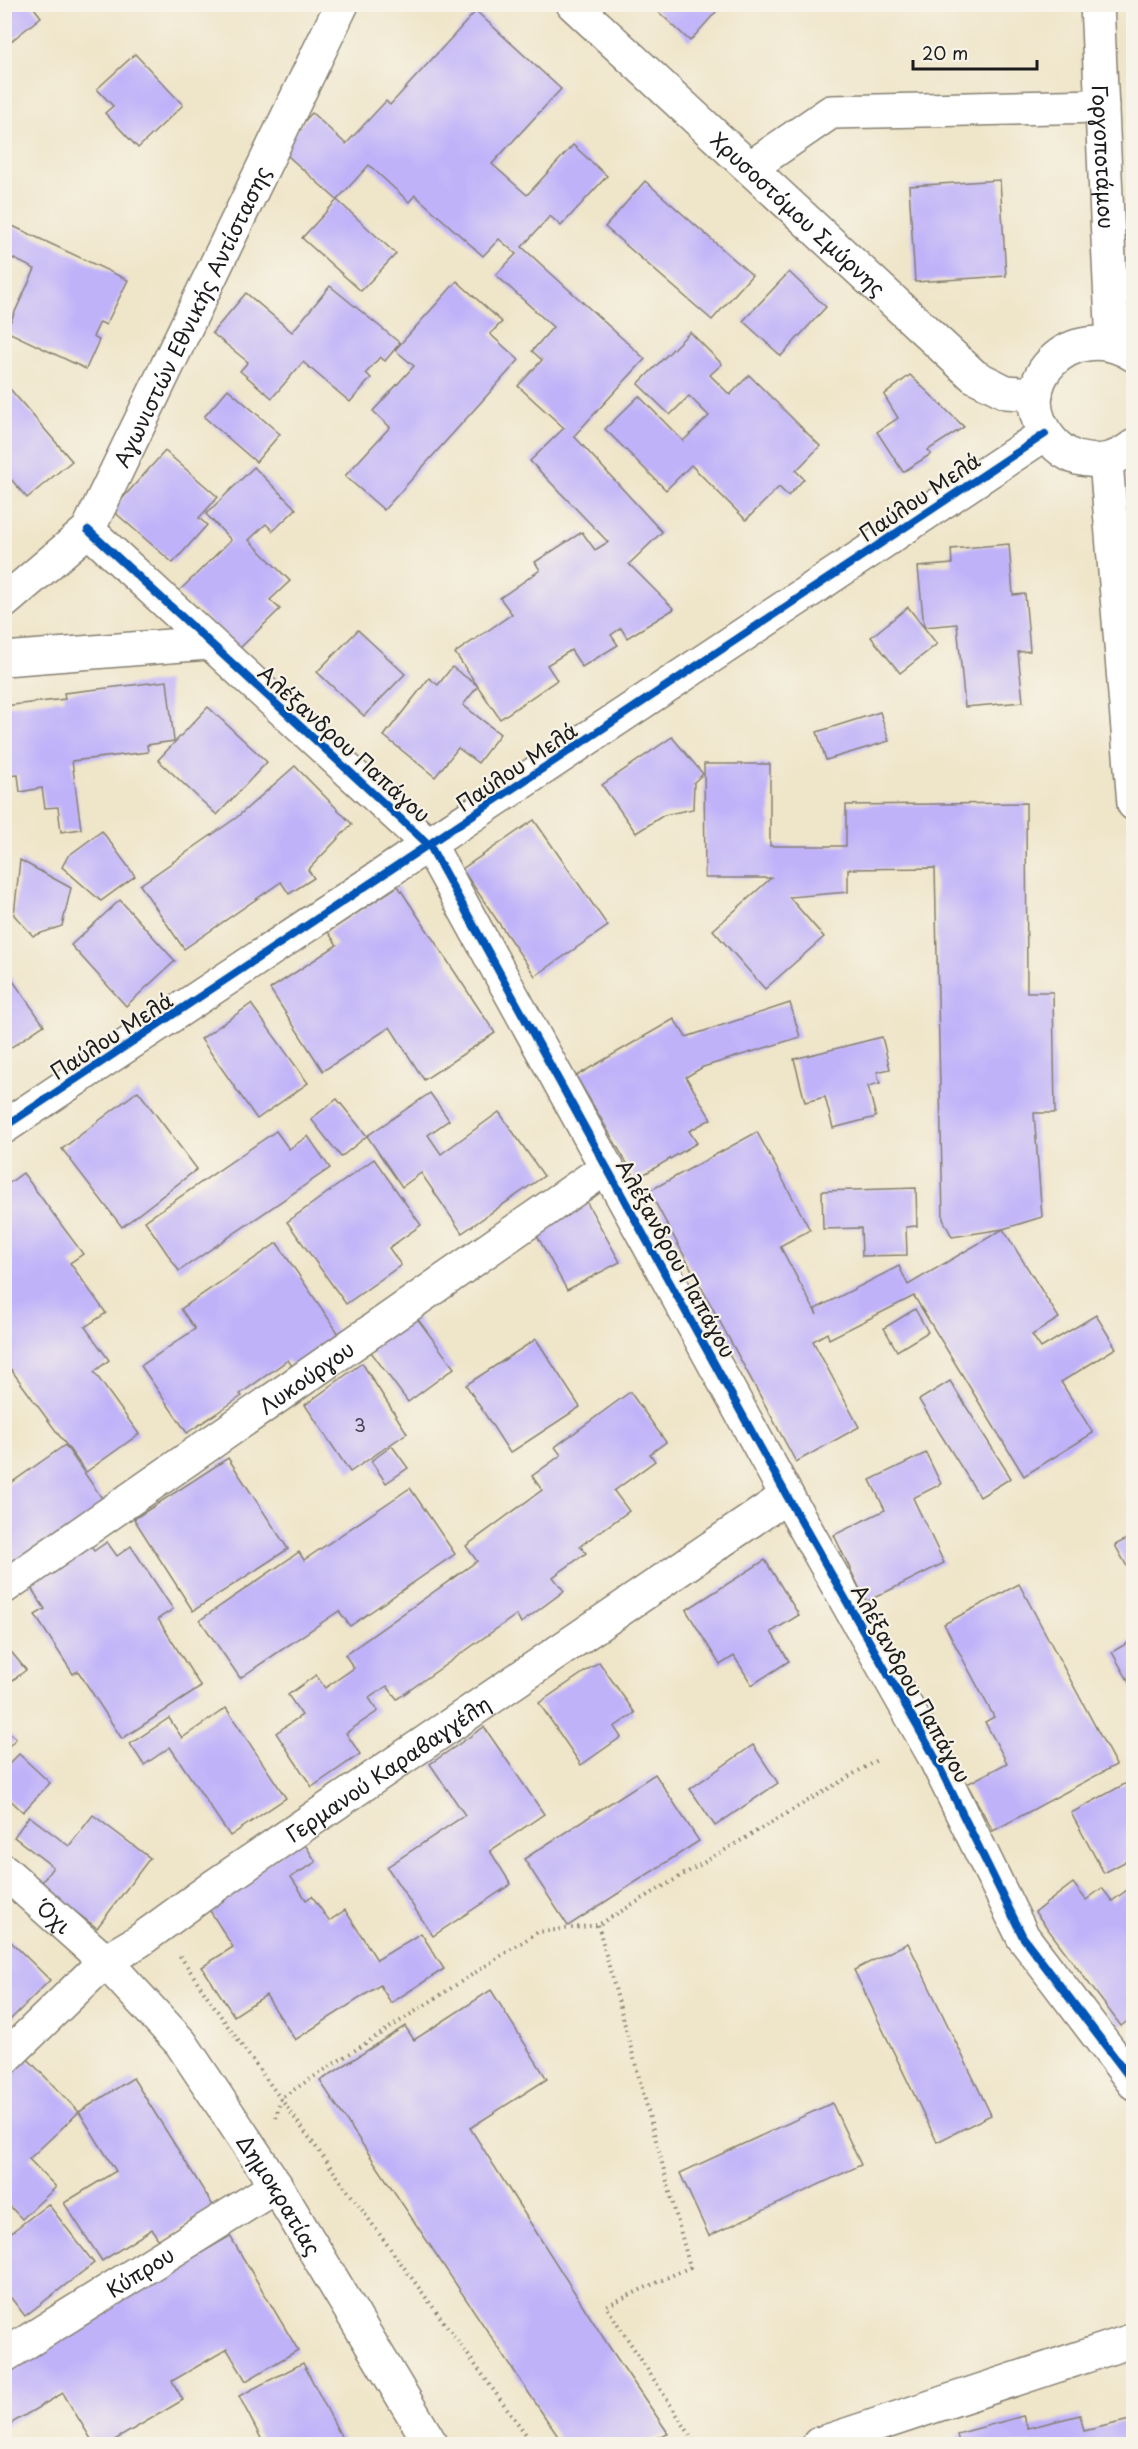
<svg xmlns="http://www.w3.org/2000/svg" width="1138" height="2449" font-family="'Playpen Sans',sans-serif">
  <rect width="100%" height="100%" fill="#f7f3e8"/>
  <filter id="ink" filterUnits="userSpaceOnUse"><feTurbulence type="fractalNoise" baseFrequency=".0167" numOctaves="2"/><feDisplacementMap in="SourceGraphic" scale="12" xChannelSelector="R" yChannelSelector="G"/><feConvolveMatrix kernelMatrix="1 2 1 2 8 2 1 2 1" color-interpolation-filters="sRGB"/></filter>
  <filter id="wash" filterUnits="userSpaceOnUse"><feTurbulence type="fractalNoise" baseFrequency=".008" numOctaves="4" result="noise"/><feDisplacementMap in="SourceGraphic" scale="24" xChannelSelector="R" yChannelSelector="G"/><feGaussianBlur stdDeviation="1.35" result="paint"/><feColorMatrix in="noise" values="0 0 0 0 0 0 0 0 0 0 0 0 0 0 0 0 0 1.4 0 .05"/><feComposite in="paint" operator="in"/></filter>
  <g filter="url(#wash)">
    <rect width="100%" height="100%" fill="#efe5c9"/>
    <g id="blocks">
      <g fill="#c0b2f9">
        <polygon points="4,4 31,4 41,17 4,47"/>
        <polygon points="650,4 723,4 690,41"/>
        <polygon points="476,11 561,89 492,164 527,195 573,145 607,176 561,226 550,216 522,247 645,359 574,436 662,532 629,564 674,609 627,638 621,628 611,635 618,645 582,667 571,650 547,665 557,680 500,719 455,653 512,614 500,598 540,570 535,562 582,532 595,550 608,542 530,461 564,428 518,386 542,360 532,351 553,327 496,275 516,254 499,239 483,256 415,195 409,202 369,165 337,200 279,148 312,113 346,144 386,101 390,105"/>
        <polygon points="135,54 183,105 138,148 105,113 113,106 97,89"/>
        <polygon points="1000,180 1006,276 915,282 909,186"/>
        <polygon points="645,181 752,275 712,320 605,227"/>
        <polygon points="337,200 396,254 361,291 302,238"/>
        <polygon points="4,222 128,280 106,325 100,322 93,337 99,340 86,369 6,331 35,269 4,254"/>
        <polygon points="789,272 826,307 781,356 743,321"/>
        <polygon points="457,281 502,322 490,334 519,360 384,510 345,476 390,427 373,411 414,366 395,350"/>
        <polygon points="330,286 400,343 385,361 380,357 366,373 371,378 350,402 303,362 272,398 240,371 248,362 212,333 246,293 292,332"/>
        <polygon points="690,332 722,364 710,375 730,395 749,375 820,446 796,471 804,479 788,496 779,487 746,520 691,465 666,490 605,429 639,396 683,441 709,416 689,396 670,415 638,384"/>
        <polygon points="910,375 964,427 928,450 931,454 903,472 877,432 898,418 884,395"/>
        <polygon points="4,382 72,461 27,498 4,471"/>
        <polygon points="228,389 280,434 256,462 204,417"/>
        <polygon points="165,451 218,497 199,518 207,525 173,563 112,510"/>
        <polygon points="254,467 296,509 273,531 266,524 249,540 290,581 270,600 280,609 238,650 179,591 231,540 206,514"/>
        <polygon points="1009,544 1013,595 1025,594 1030,651 1018,652 1023,702 965,707 957,624 924,627 918,567 952,564 951,549"/>
        <polygon points="908,607 937,644 900,673 871,637"/>
        <polygon points="358,630 405,674 364,716 317,672"/>
        <polygon points="452,667 478,686 463,705 500,734 478,763 458,748 435,777 384,736 429,678 438,685"/>
        <polygon points="167,681 174,741 147,745 148,752 72,761 81,829 61,832 58,807 45,808 42,788 20,792 18,775 4,776 4,706 65,699 64,693"/>
        <polygon points="208,707 267,762 217,815 158,760"/>
        <polygon points="880,712 889,741 826,760 817,732"/>
        <polygon points="672,737 703,774 694,782 693,809 664,815 636,833 602,785"/>
        <polygon points="704,764 770,764 770,846 846,846 846,805 1026,803 1027,992 1053,992 1055,1113 1034,1113 1042,1217 1003,1229 952,1237 943,1219 935,868 848,869 848,892 789,897 824,937 765,989 713,930 771,878 705,878"/>
        <polygon points="295,766 352,824 308,870 314,878 289,894 281,882 184,949 140,885 236,818"/>
        <polygon points="534,820 608,926 535,976 462,869"/>
        <polygon points="102,831 135,876 101,901 62,867 68,856"/>
        <polygon points="20,860 71,888 62,926 33,936 14,915"/>
        <polygon points="398,886 495,1033 424,1080 390,1027 323,1071 270,989 337,945 328,932"/>
        <polygon points="120,900 175,961 126,1006 71,945"/>
        <polygon points="4,968 44,1025 4,1052"/>
        <polygon points="790,1003 800,1037 703,1067 686,1077 711,1119 689,1131 697,1143 636,1179 576,1076 674,1019 686,1037"/>
        <polygon points="251,1004 308,1083 257,1119 201,1039"/>
        <polygon points="882,1037 890,1069 877,1072 880,1083 868,1086 876,1117 833,1128 825,1097 805,1102 794,1059"/>
        <polygon points="138,1091 197,1169 122,1227 62,1149"/>
        <polygon points="430,1093 449,1120 428,1135 441,1154 499,1112 544,1176 462,1233 421,1173 402,1187 367,1136"/>
        <polygon points="337,1099 367,1136 341,1157 311,1119"/>
        <polygon points="276,1131 289,1149 308,1136 330,1168 179,1271 145,1221"/>
        <polygon points="757,1132 810,1230 780,1246 817,1315 815,1309 899,1266 908,1285 1003,1229 1059,1318 1032,1335 1041,1348 1096,1315 1116,1348 1061,1382 1093,1433 1024,1476 914,1296 829,1339 827,1333 813,1341 859,1427 796,1462 649,1191"/>
        <polygon points="374,1159 421,1225 389,1248 401,1265 346,1304 287,1222"/>
        <polygon points="23,1173 83,1254 70,1263 106,1313 85,1327 109,1360 94,1372 139,1434 86,1472 4,1360 4,1187"/>
        <polygon points="916,1188 917,1226 906,1227 907,1255 862,1256 861,1228 823,1229 822,1191"/>
        <polygon points="586,1201 620,1262 567,1290 534,1230"/>
        <polygon points="277,1243 341,1337 294,1369 288,1360 240,1394 242,1396 187,1433 141,1366 195,1329 181,1309"/>
        <polygon points="915,1309 928,1332 897,1351 884,1328"/>
        <polygon points="414,1314 454,1368 408,1402 368,1348"/>
        <polygon points="536,1339 580,1407 510,1453 466,1385"/>
        <polygon points="362,1363 407,1433 350,1472 305,1405"/>
        <polygon points="950,1381 1011,1478 980,1497 919,1400"/>
        <polygon points="630,1392 666,1442 650,1454 655,1461 614,1491 629,1511 580,1546 586,1553 553,1577 564,1591 521,1623 516,1615 397,1699 387,1686 369,1698 378,1711 346,1733 360,1754 312,1787 276,1733 302,1715 288,1695 316,1675 325,1688 354,1668 345,1655 477,1561 466,1546 542,1490 532,1476 561,1455 555,1447"/>
        <polygon points="65,1445 106,1504 12,1571 4,1561 4,1488"/>
        <polygon points="392,1446 408,1468 386,1483 371,1461"/>
        <polygon points="926,1453 941,1484 913,1498 944,1563 866,1602 834,1535 885,1510 870,1480"/>
        <polygon points="228,1458 288,1549 193,1611 134,1519"/>
        <polygon points="410,1488 455,1554 350,1626 339,1611 240,1678 200,1620 299,1552 304,1560"/>
        <polygon points="1134,1535 1134,1579 1115,1545"/>
        <polygon points="86,1540 94,1551 107,1542 117,1556 131,1546 173,1609 158,1619 201,1687 122,1739 78,1671 73,1674 35,1615 45,1609 25,1579"/>
        <polygon points="765,1560 799,1615 771,1632 789,1661 752,1685 734,1656 720,1665 686,1610"/>
        <polygon points="1019,1584 1116,1765 993,1831 967,1784 1007,1763 985,1722 994,1717 944,1624"/>
        <polygon points="1134,1639 1134,1691 1112,1652"/>
        <polygon points="4,1643 26,1670 4,1687"/>
        <polygon points="599,1662 635,1713 614,1727 621,1737 581,1765 539,1703"/>
        <polygon points="226,1708 286,1798 230,1836 170,1747 144,1765 130,1744 169,1718 182,1738"/>
        <polygon points="484,1727 544,1814 490,1851 511,1884 433,1936 387,1867 465,1815 430,1764"/>
        <polygon points="4,1728 16,1739 4,1751"/>
        <polygon points="753,1745 778,1783 715,1826 690,1789"/>
        <polygon points="19,1754 50,1783 23,1812 4,1794 4,1769"/>
        <polygon points="655,1774 699,1841 568,1926 524,1859"/>
        <polygon points="1134,1779 1134,1857 1104,1873 1071,1813"/>
        <polygon points="93,1815 150,1858 97,1928 40,1885 53,1867 14,1837 29,1816 69,1846"/>
        <polygon points="302,1840 316,1862 291,1877 306,1900 312,1896 329,1921 345,1910 377,1960 421,1933 444,1969 391,2003 380,1985 295,2040 266,1995 234,2016 202,1967 233,1947 205,1903"/>
        <polygon points="1073,1883 1086,1900 1102,1888 1112,1901 1134,1885 1134,2016 1121,2026 1035,1912"/>
        <polygon points="4,1935 50,1980 4,2026"/>
        <polygon points="908,1943 991,2115 937,2142 854,1970"/>
        <polygon points="491,1990 547,2079 470,2128 608,2345 668,2433 640,2444 563,2444 320,2081 405,2026 414,2040"/>
        <polygon points="24,2055 79,2112 29,2159 56,2187 22,2219 4,2200 4,2074"/>
        <polygon points="133,2078 214,2207 159,2241 152,2229 102,2261 64,2203 116,2171 79,2112"/>
        <polygon points="832,2103 861,2165 709,2236 680,2173"/>
        <polygon points="48,2204 94,2263 25,2316 4,2289 4,2238"/>
        <polygon points="230,2236 298,2350 246,2381 227,2349 172,2381 183,2400 108,2444 94,2444 63,2393 5,2427 4,2368"/>
        <polygon points="303,2363 345,2444 264,2444 239,2396"/>
        <polygon points="1080,2415 1084,2431 1134,2419 1134,2444 959,2444 957,2434 1023,2416 1028,2428"/>
      </g>
    </g>
  </g>
  <g filter="url(#ink)">
    <use href="#blocks" fill-opacity="0" stroke="#868072" stroke-width="1.5"/>
    <g fill="none" stroke-linecap="round" stroke-linejoin="round">
      <defs>
        <g id="minor">
          <polyline points="751,167 831,112 1102,106"/>
          <polyline points="88,530 430,846 787,1496 933,1754 1023,1937 1134,2083"/>
          <path id="s1" d="M4,602L88,530L342,4"/>
          <polyline points="4,659 208,643"/>
          <polyline points="4,1127 1045,434"/>
          <path id="s2" d="M4,1587L607,1167"/>
          <path id="s3" d="M4,2059L105,1961L139,1941L213,1887L787,1496"/>
          <path id="s4" d="M4,2356L276,2186"/>
        </g>
        <g id="tertiary">
          <path id="s5" d="M573,4L974,376L1006,392L1036,394"/>
          <path id="s6" d="M1097,4L1113,345"/>
          <path d="M1134,355C1071,315 1004,386 1051,440C1058,448 1067,455 1077,458C1099,464 1116,460 1134,446"/>
          <polyline points="1106,461 1134,804"/>
          <path id="s7" d="M4,1871L105,1961L181,2043L276,2186L431,2444"/>
          <polyline points="819,2444 1134,2340"/>
        </g>
      </defs>
      <use href="#minor" stroke="#868072" stroke-width="36"/>
      <use href="#tertiary" stroke="#868072" stroke-width="36"/>
      <g stroke="#868072" stroke-width="4" stroke-dasharray="1.5 4.5" stroke-linecap="butt">
        <polyline points="598,1925 690,2267 606,2306 696,2444"/>
        <polyline points="180,1956 229,2028 533,2444"/>
        <polyline points="276,2118 281,2098 538,1932 598,1925 877,1760"/>
      </g>
      <use href="#minor" stroke="#fff" stroke-width="33"/>
      <use href="#tertiary" stroke="#fff" stroke-width="33"/>
      <defs>
        <g id="cycleway">
          <polyline points="88,530 430,846 787,1496 933,1754 1023,1937 1134,2083"/>
          <polyline points="4,1127 1045,434"/>
        </g>
      </defs>
      <use href="#cycleway" stroke="#f7f3e8" stroke-width="11"/>
      <use href="#cycleway" stroke="#0057b8" stroke-width="8"/>
    </g>
  </g>
  <g text-anchor="middle" dominant-baseline="central" stroke-width="4.5" stroke-linejoin="round" paint-order="stroke">
    <g font-size="18" fill="#454253">
      <text x="360" y="1424">3</text>
    </g>
    <g font-size="21" fill="#1c1c1c" stroke="#f7f3e8">
      <text stroke="none"><textPath href="#s6" startOffset="153">Γοργοποτάμου</textPath></text>
      <text stroke="none"><textPath href="#s5" startOffset="308">Χρυσοστόμου Σμύρνης</textPath></text>
      <text stroke="none"><textPath href="#s1" startOffset="348">Αγωνιστών Εθνικής Αντίστασης</textPath></text>
      <text transform="translate(919 496) rotate(-34)">Παύλου Μελά</text>
      <text transform="translate(345 743) rotate(42)">Αλέξανδρου Παπάγου</text>
      <text transform="translate(516 766) rotate(-34)">Παύλου Μελά</text>
      <text transform="translate(111 1035) rotate(-33)">Παύλου Μελά</text>
      <text transform="translate(677 1258) rotate(61)">Αλέξανδρου Παπάγου</text>
      <text stroke="none"><textPath href="#s2" startOffset="368">Λυκούργου</textPath></text>
      <text transform="translate(912 1683) rotate(61)">Αλέξανδρου Παπάγου</text>
      <text stroke="none"><textPath href="#s3" startOffset="483">Γερμανού Καραβαγγέλη</textPath></text>
      <text stroke="none"><textPath href="#s7" startOffset="68">Όχι</textPath></text>
      <text stroke="none"><textPath href="#s7" startOffset="428">Δημοκρατίας</textPath></text>
      <text stroke="none"><textPath href="#s4" startOffset="160">Κύπρου</textPath></text>
    </g>
  </g>
  <rect width="1138" height="2449" fill="none" stroke="#f7f3e8" stroke-width="24"/>
  <path d="M913 60v9h124v-9" fill="none" stroke="#1c1c1c" stroke-width="3"/>
  <text x="922" y="60" font-size="18" fill="#1c1c1c" stroke="#f7f3e8" stroke-width="4.5" paint-order="stroke">20 m</text>
</svg>
